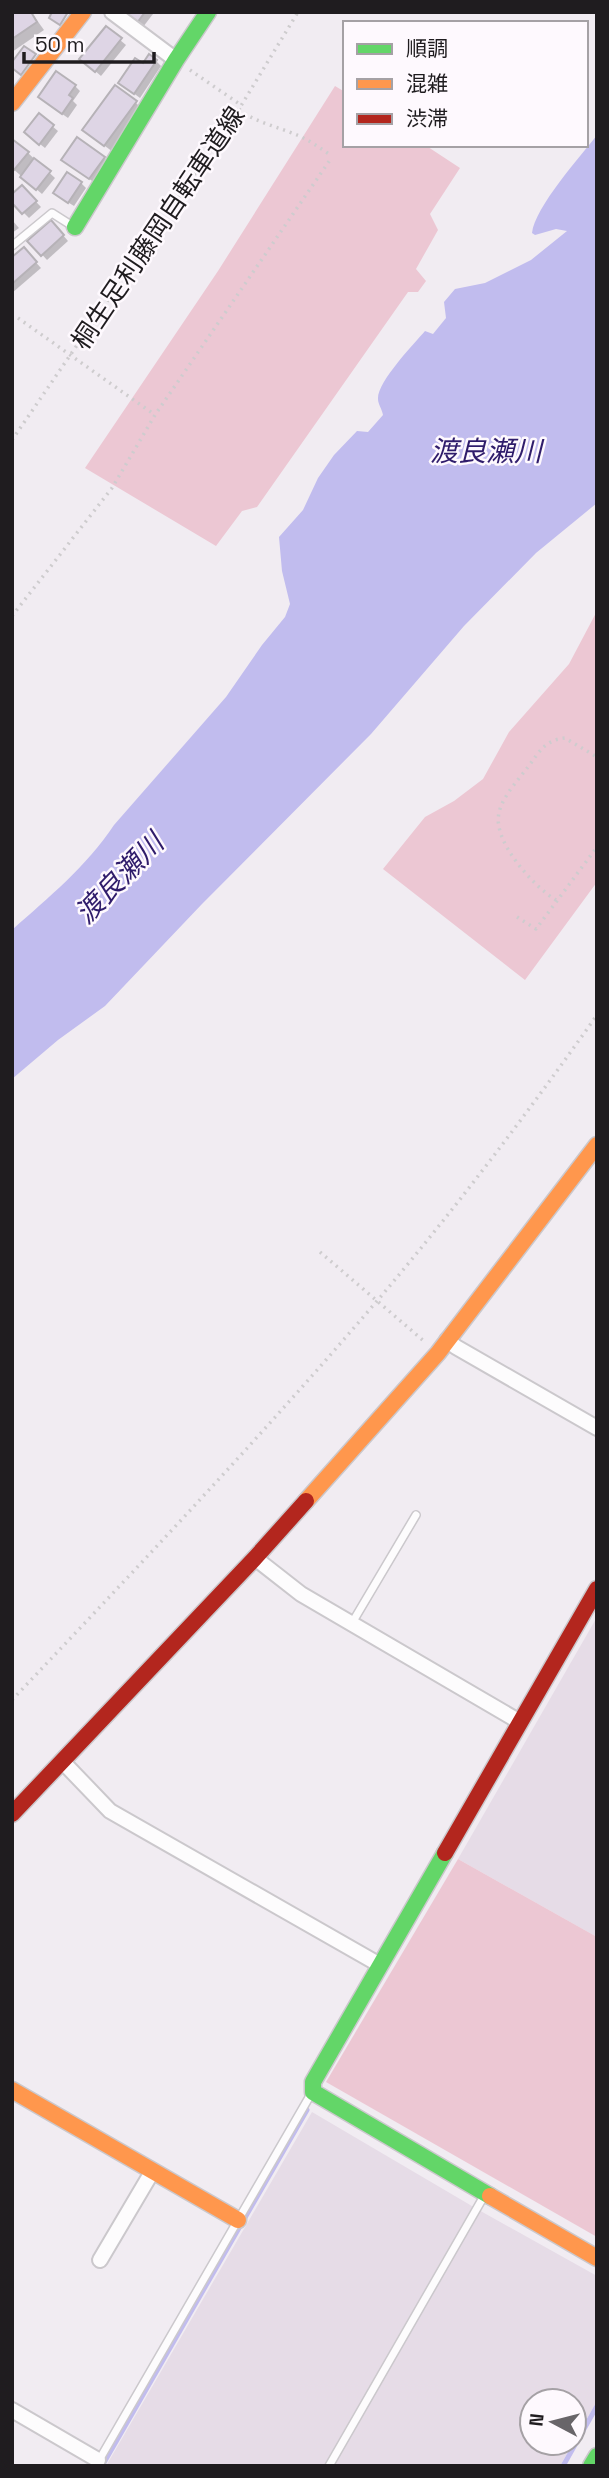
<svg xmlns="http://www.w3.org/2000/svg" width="609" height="2478" font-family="'Space Grotesk','Noto Sans JP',sans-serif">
  <rect width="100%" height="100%" fill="#f1ecf2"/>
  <g fill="#e6dce7">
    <polygon points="597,1617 597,1937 458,1859"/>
    <polygon points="312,2112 477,2209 597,2276 597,2401 574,2441 574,2401 532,2401 532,2443 573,2443 560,2466 106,2466"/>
  </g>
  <g fill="#ecc7d3">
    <polygon points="335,86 345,92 345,145 425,145 460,168 430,214 438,230 416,269 426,281 418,292 408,292 257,507 242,511 216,546 85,468 218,271"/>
    <polygon points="597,611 597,882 525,980 383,869 425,817 454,801 483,779 509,732 569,664"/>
    <polygon points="458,1859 597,1937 597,2237 326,2082"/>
  </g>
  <path fill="#c1bcee" d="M597,135V503L536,553L464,626L371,734L202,904L105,1006L58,1040L12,1079V930C49,897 86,867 114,825L226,697L262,645L285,617L290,604L282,571L279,537L303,510L318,478L334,455L357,431L368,432L383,415C382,409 378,404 378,399C377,382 414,344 425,331L433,334L446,318L444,302L455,289L485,283L531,260L567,231L556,229L535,235L532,233C535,207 580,157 597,135Z"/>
  <g fill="#0003">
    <polygon points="12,12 31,12 44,30 12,52"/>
    <polygon points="124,12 151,12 153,14 143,27"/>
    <polygon points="120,40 126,45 101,76 87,64"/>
    <polygon points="156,61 161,66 140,98 120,83 144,66"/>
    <polygon points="75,86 80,91 73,101 77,105 68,118 45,102"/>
    <polygon points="135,102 143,110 113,152 93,137"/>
    <polygon points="39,115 58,131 45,148 31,137"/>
    <polygon points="28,153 55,178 42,194 12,168"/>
    <polygon points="104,158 109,163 95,183 68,164"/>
    <polygon points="81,183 86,188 74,206 61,198"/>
    <polygon points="22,187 41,207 29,218 12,201"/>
    <polygon points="12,220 19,228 12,233"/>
    <polygon points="56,227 68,241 47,260 30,241"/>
    <polygon points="29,255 41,268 12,293 12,259"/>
  </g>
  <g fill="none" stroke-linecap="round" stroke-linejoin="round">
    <g stroke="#c1bcee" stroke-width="5">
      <polyline points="102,2466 307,2110"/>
      <polyline points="563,2466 597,2406"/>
    </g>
  </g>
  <g fill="#ded5e5" stroke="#b6b2b7" stroke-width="2">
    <polygon points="12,12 31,12 37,22 12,39"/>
    <polygon points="52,12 68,12 60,25 49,18"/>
    <polygon points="127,12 145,12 137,23 125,14"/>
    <polygon points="106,26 122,38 95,72 79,59"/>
    <polygon points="24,46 36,54 21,75 12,68 12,62"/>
    <polygon points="149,54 157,60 134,94 118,83 135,58 143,63"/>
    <polygon points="56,71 76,85 69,95 73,98 62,114 38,97"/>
    <polygon points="115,85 137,101 104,146 82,130"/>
    <polygon points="39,113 54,125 39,145 24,132"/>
    <polygon points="77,137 105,157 89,179 61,160"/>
    <polygon points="12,139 29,152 14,170 12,169"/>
    <polygon points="34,158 51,171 36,190 20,177"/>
    <polygon points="67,172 82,182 68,203 53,193"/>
    <polygon points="22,185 37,201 22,214 12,203 12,194"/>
    <polygon points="51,220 64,235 41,256 27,241"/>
    <polygon points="24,247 37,262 12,284 12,257"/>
  </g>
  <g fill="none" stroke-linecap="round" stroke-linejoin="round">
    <defs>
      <g id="lane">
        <polyline points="12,246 52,213 74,227"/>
        <polyline points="352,1623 416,1515"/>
        <polyline points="98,2462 311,2094"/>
        <polyline points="329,2466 484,2196"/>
      </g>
      <g id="street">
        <polyline points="112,12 176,60"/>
        <polyline points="447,1340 456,1347 597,1428"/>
        <polyline points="255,1558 301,1594 520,1722"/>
        <polyline points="62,1761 110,1811 380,1965"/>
        <polyline points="100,2260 152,2172"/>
        <polyline points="12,2410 98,2460"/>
      </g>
      <g id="fast">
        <polyline points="75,227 176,60 208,12"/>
        <polyline points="445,1853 313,2082 313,2092 490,2196"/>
        <polyline points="591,2466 597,2456"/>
      </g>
      <g id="slow">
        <polyline points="12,103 83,12"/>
        <polyline points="306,1501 438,1353 597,1145"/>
        <polyline points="12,2090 238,2220"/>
        <polyline points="490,2196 597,2258"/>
      </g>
      <g id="jam">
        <polyline points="12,1814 255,1558 306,1501"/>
        <polyline points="445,1853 597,1589"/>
      </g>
    </defs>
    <use href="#lane" stroke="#cbc8cc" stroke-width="10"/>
    <use href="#street" stroke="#cbc8cc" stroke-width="18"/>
    <use href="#fast" stroke="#cbc8cc" stroke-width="19"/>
    <use href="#slow" stroke="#cbc8cc" stroke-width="19"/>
    <use href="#jam" stroke="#cbc8cc" stroke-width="19"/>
    <g stroke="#ceccce" stroke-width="3.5" stroke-dasharray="2 5" stroke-linecap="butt">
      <polyline points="190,70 241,105"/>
      <path d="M239,109C249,120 281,128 297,135C309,140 320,148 332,156"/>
      <polyline points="18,318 155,415"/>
      <polyline points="12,440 239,109 298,12"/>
      <polyline points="12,616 112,488 155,415 330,160"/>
      <path d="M556,900C534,887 492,841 499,813C502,797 518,780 528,767C539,752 545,740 565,738L597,757"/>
      <polyline points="517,917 536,929 597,847"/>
      <polyline points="320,1252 425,1342"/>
      <path d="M12,1700C136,1569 260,1438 377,1301C455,1209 527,1114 597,1015"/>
    </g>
    <use href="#lane" stroke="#fdfcfd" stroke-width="7"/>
    <use href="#street" stroke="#fdfcfd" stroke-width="14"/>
    <use href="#fast" stroke="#63d668" stroke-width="16"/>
    <use href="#slow" stroke="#ff974d" stroke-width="16"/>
    <use href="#jam" stroke="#b3261e" stroke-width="16"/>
  </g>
  <g text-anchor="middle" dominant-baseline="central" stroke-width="5" stroke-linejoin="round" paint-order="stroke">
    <g font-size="26" fill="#1f1c1f" stroke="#fef9fe">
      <text transform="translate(158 228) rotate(-56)">桐生足利藤岡自転車道線</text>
    </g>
    <g font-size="28" font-style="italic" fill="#2f1c6b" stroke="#fef9fe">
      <text x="486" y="451">渡良瀬川</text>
      <text transform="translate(119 878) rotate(-46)">渡良瀬川</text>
    </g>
  </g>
  <rect width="609" height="2478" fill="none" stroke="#1f1c1f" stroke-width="28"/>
  <rect x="343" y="21" width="245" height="126" fill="#fef9fe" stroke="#a5a1a5" stroke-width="2"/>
  <rect x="357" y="44" width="35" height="10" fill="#63d668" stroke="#a5a1a5" stroke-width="2"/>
  <text x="406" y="56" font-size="21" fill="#1f1c1f">順調</text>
  <rect x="357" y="79" width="35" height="10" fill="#ff974d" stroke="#a5a1a5" stroke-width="2"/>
  <text x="406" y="91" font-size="21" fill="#1f1c1f">混雑</text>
  <rect x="357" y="114" width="35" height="10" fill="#b3261e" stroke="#a5a1a5" stroke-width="2"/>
  <text x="406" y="126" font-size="21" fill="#1f1c1f">渋滞</text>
  <g transform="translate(553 2422) rotate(277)"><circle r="33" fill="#fef9fe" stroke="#a5a1a5" stroke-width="2"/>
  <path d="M0-5L12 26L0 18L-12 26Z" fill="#686569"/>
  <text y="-10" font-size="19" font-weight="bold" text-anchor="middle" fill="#1f1c1f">N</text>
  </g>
  <path d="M24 52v10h130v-10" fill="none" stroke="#1f1c1f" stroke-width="3.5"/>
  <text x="35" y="52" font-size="21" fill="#1f1c1f" stroke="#fef9fe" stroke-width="5" paint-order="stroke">50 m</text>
</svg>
